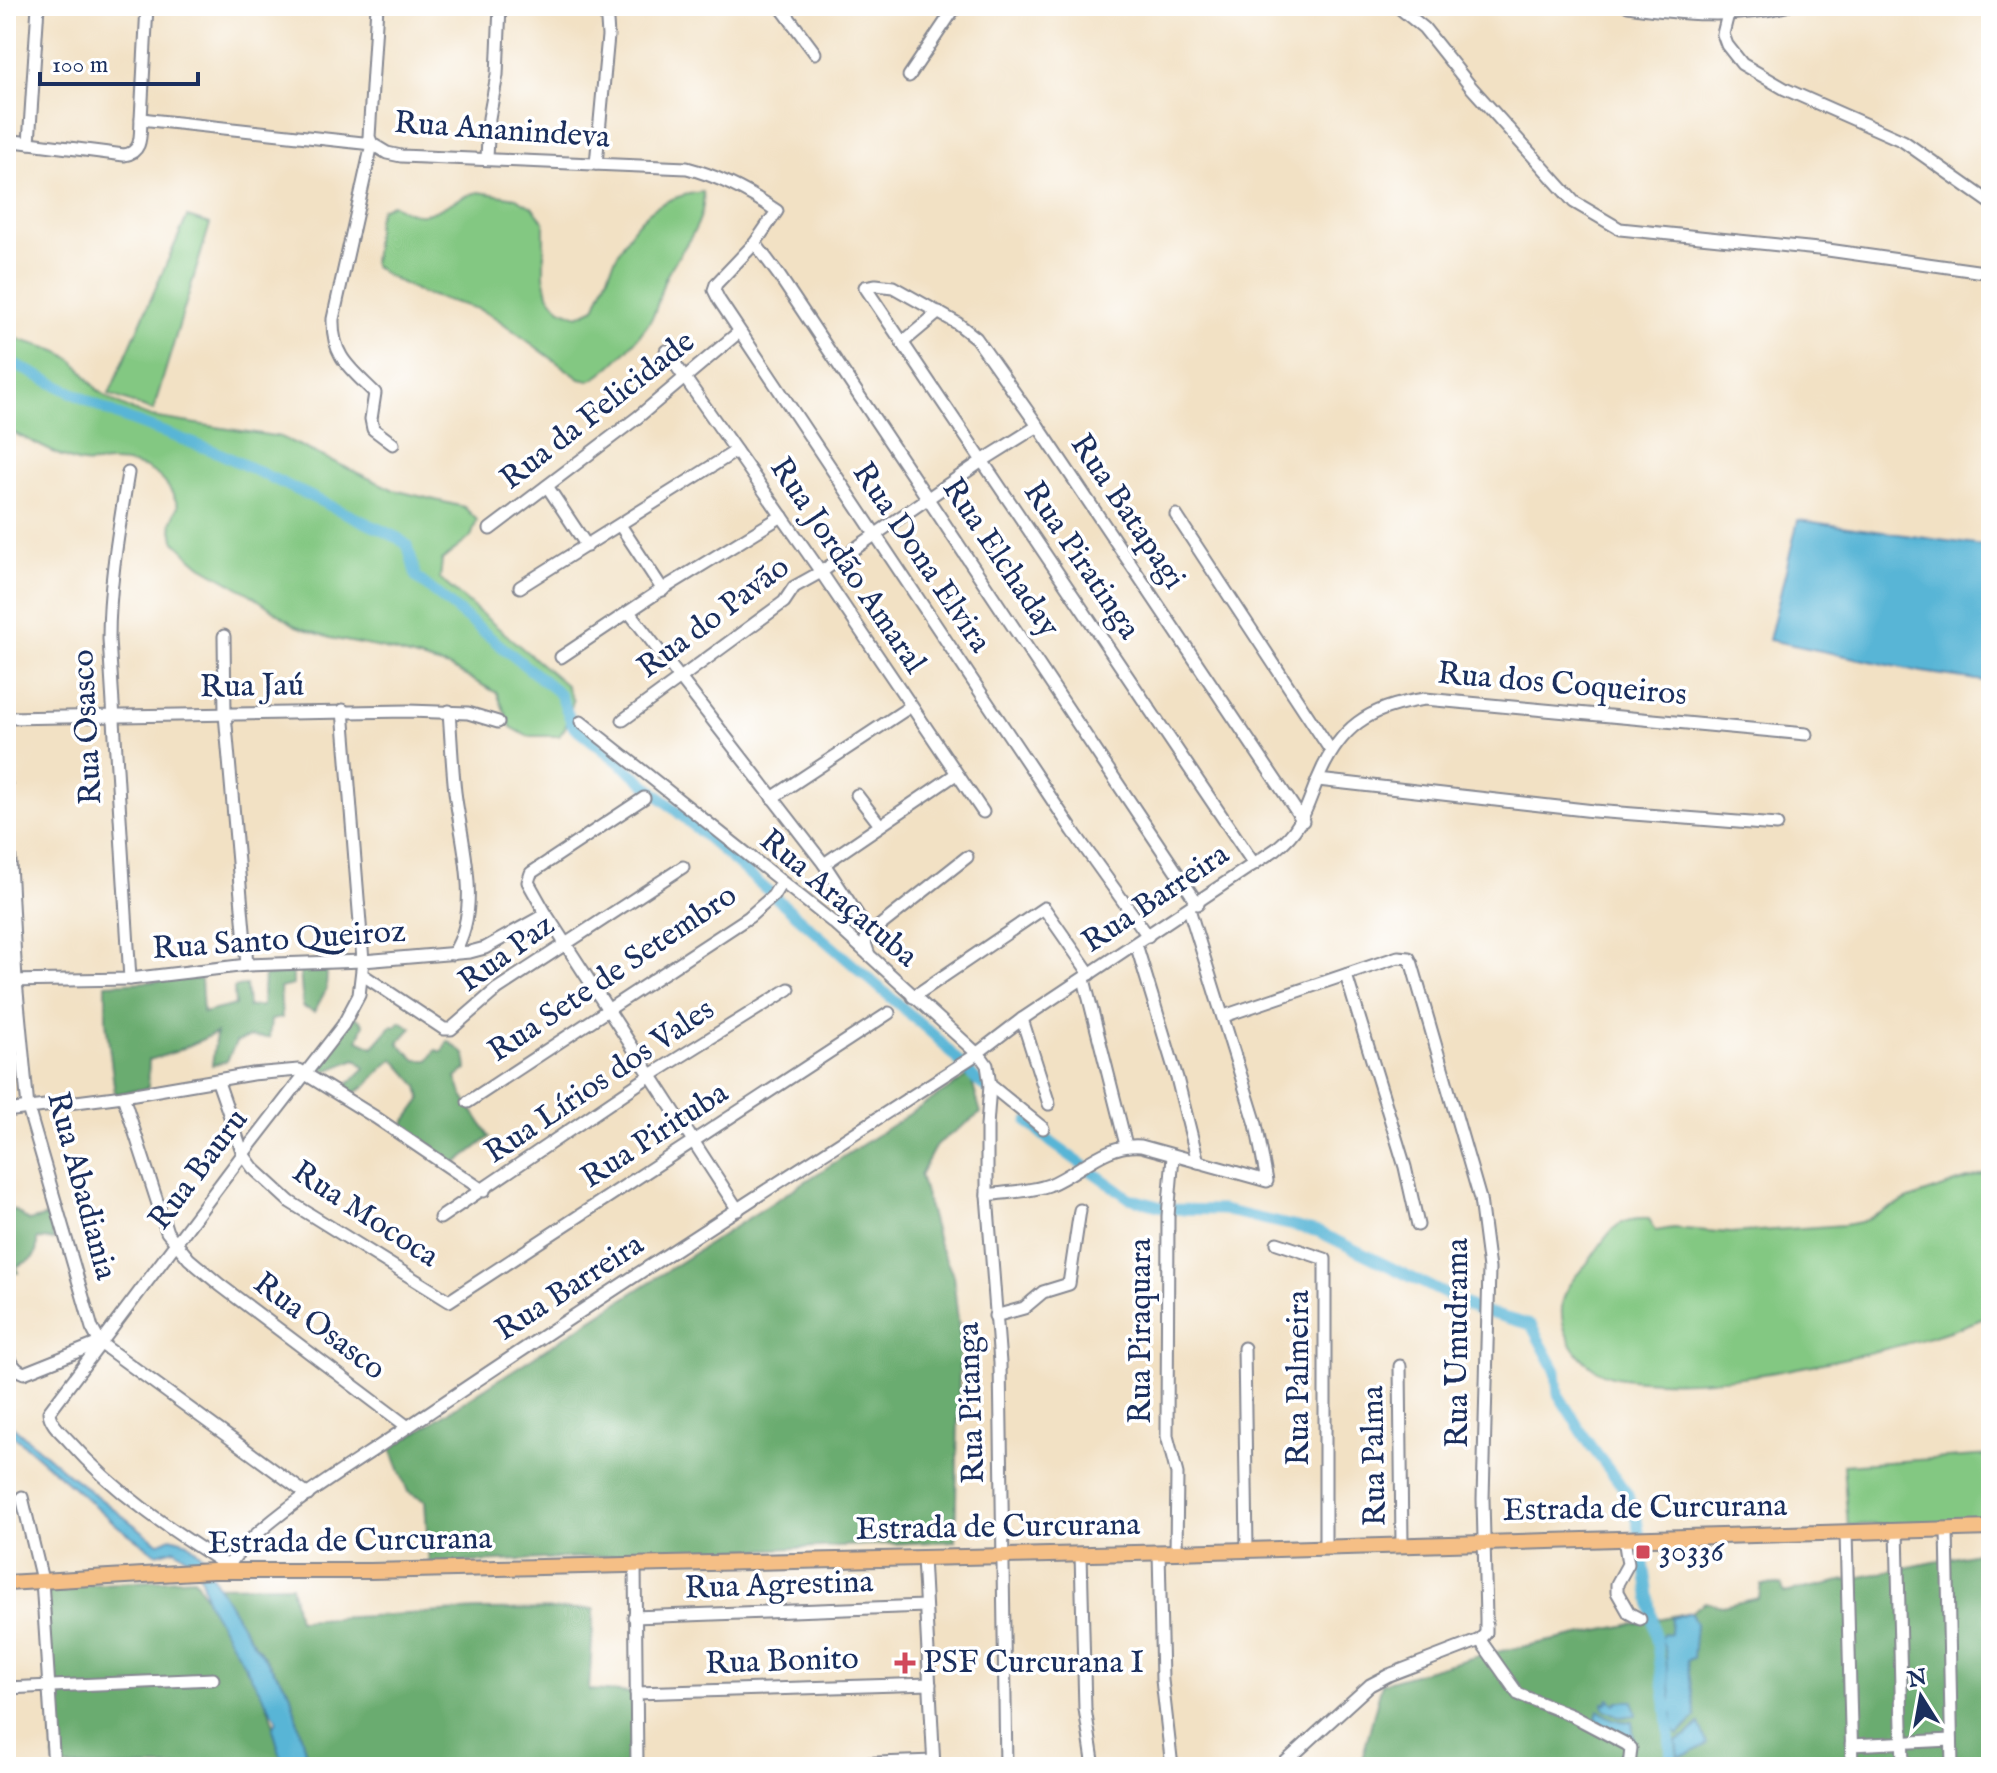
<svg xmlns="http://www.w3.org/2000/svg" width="1997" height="1773" font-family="'IM FELL English',serif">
  <rect width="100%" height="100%" fill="#fff"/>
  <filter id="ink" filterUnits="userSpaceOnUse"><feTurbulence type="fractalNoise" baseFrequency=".0125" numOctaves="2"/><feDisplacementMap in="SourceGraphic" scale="16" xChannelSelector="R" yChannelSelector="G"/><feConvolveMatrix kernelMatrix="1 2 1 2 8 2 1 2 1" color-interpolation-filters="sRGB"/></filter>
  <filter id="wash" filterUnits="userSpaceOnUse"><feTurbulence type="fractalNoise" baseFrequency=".006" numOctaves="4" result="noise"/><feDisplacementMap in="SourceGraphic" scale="32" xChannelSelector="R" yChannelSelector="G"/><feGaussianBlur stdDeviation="1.8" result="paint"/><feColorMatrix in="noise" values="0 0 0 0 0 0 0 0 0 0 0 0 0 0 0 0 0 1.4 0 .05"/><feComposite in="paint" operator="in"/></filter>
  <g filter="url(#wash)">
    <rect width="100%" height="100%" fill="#f2e1c4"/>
    <g fill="#83c882" stroke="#4f7c70" stroke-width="2">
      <path d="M479,192L516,198L532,207L544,222V276L548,294L560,309L578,316L595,308C617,253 634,197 703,192C707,224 681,248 667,275C660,288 659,303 653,316C643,334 608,374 589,381L580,379L496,318L478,309L421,293L386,275L373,265L377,220L381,209L392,204C433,230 442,199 479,192Z"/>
      <polygon points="187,217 210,224 153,411 109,394"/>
      <path d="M6,333C24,345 46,344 65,355C80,363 84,376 95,387C108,402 133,410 151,417L281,437L394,490L464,507L477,520L471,537L442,560L440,579L566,685L573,701L565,728L559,736H527L511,727L497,693L449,667L381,648L330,638L296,626L250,594L201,566L187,554L174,540L171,523L178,506C166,474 145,462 111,462C98,462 88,466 74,461C51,453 30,439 6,430Z"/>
      <path d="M1991,1171V1315C1946,1335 1899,1346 1851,1357C1782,1372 1713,1386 1641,1380C1624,1378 1608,1378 1594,1368C1570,1352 1553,1318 1567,1289C1572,1278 1582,1270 1589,1261C1609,1235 1612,1217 1649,1219L1656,1231L1673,1228L1730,1233L1844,1225L1861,1222L1909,1199Z"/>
      <polygon points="1991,1455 1991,1522 1848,1525 1843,1465"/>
    </g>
    <g fill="#6aac70" stroke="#426e67" stroke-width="2">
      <polygon points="300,971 327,972 326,990 314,1012 303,1007"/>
      <polygon points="293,973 293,985 280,988 282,1018 271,1020 269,1038 249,1037 236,1042 227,1061 212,1065 216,1033 175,1052 149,1060 148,1088 115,1094 106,1021 106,984 201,979 203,1013 235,1005 234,988 246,985 248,1007 262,1006 264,976"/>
      <path d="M353,1015L364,1024L358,1040L373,1047L392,1025L396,1026L400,1021L412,1028L398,1043L416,1060H429L436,1050L442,1052L448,1041L465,1054L467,1069L456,1078L463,1096L490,1137L455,1164L420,1144L402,1126L421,1100L418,1086L394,1059C378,1069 369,1089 351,1094L347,1085L365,1068L356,1059L327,1071L318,1066Z"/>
      <polygon points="970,1075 981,1113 936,1145 920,1175 939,1245 953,1275 960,1339 955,1541 429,1564 425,1501 408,1492 391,1449"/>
      <path d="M6,1195L8,1197V1209L15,1210L29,1221L47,1216L54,1240L37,1239C38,1258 33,1260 17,1266L18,1273L7,1272L9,1256L6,1249Z"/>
      <polygon points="1991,1550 1991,1767 1360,1767 1382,1683 1482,1655 1691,1612 1705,1602 1722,1606 1759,1598 1761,1584 1782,1585 1784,1593"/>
      <polygon points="194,1578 266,1700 287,1767 55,1767 42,1588"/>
      <polygon points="291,1585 298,1620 479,1610 594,1609 589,1690 636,1693 634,1767 309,1767 290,1692 212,1586"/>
    </g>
    <g fill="#58b5d6" stroke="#3a729a" stroke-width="2">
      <polygon points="1798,520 1991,547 1991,682 1922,672 1769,640"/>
      <path d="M6,1413L9,1423L68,1474L158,1543L171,1537L188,1542L203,1556L215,1581L246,1633L290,1692L309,1767H284L273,1729L277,1720L207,1602C202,1576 198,1564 175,1549L157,1554L119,1527L6,1429Z"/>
      <path d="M1691,1612L1696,1624L1693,1658L1687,1660L1696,1717L1678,1735L1672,1729L1673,1714L1669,1707C1674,1691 1669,1691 1667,1675C1666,1661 1668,1651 1660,1638L1664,1633L1670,1634L1671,1618Z"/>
      <polygon points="1609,1699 1615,1704 1618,1701 1633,1701 1636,1715 1621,1717 1604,1709 1603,1703 1607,1703"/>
      <path d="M1598,1710C1608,1718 1619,1723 1632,1721L1634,1740L1604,1727L1596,1718Z"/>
      <polygon points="1699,1724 1707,1744 1689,1754 1678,1756 1676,1741 1687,1736"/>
    </g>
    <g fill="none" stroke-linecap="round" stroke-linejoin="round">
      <g stroke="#58b5d6" stroke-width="11">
        <polyline points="6,360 117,415 219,453 398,538 408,546 416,577 560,694 573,726 636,776 936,1037 977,1081 996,1096"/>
        <polyline points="1028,1122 1052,1143 1129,1198 1169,1209 1223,1210 1319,1232 1478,1310 1531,1325 1556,1371 1558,1394 1590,1445 1627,1493 1637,1519 1666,1703 1672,1767"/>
      </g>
    </g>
  </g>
  <g filter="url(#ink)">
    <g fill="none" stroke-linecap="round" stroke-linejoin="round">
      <defs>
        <g id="minor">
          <path d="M377,6L369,137L372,144L333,319C332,357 350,368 375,393L371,419L373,429L393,444"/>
          <polyline points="780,6 815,53"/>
          <polyline points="1397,6 1424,28 1471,87 1574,202 1620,229 1828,250 1991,273"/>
          <path d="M1628,6C1681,14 1733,19 1786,6"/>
          <polyline points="1728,14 1723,34 1727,45 1742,64 1785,89 1903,141 1991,203"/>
          <polyline points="909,76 956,6"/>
          <polyline points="141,119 147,6"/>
          <path d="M6,140L124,155C143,152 140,135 141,119L372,144L387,153L401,156L687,168C721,177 748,191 777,211L755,243L716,284L714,290L719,300L1073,831L1148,936"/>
          <polyline points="29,143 38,6"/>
          <polyline points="487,158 489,118 497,75 500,6"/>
          <polyline points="596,164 608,36 606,6"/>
          <polyline points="755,243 778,274 1198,904"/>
          <polyline points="902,343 939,312"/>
          <polyline points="666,351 821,572 983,812"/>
          <path d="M128,473C119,529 109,583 109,639L130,979"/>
          <polyline points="547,486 587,546"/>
          <polyline points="1176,515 1331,751"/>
          <polyline points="620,525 663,590"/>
          <polyline points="490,529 638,417 739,332"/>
          <polyline points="520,587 736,451"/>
          <polyline points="629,612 824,864 861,920 867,936 865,943 869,955"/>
          <polyline points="224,636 225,714 247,965"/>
          <polyline points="561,657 658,592 782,516"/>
          <path d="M449,711C451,738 452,765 455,792C461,842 483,908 453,954"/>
          <polyline points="6,718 408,711 468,713 498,722"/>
          <polyline points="623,720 784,602 794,587 821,572 982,461 1038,426"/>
          <polyline points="581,722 835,924 982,1058 987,1065 990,1085 1043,1128"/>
          <polyline points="1318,780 1594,811 1777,825"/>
          <polyline points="6,784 16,981 28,1108 92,1328 100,1343 308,1495"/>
          <polyline points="857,795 880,825"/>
          <polyline points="644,798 531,873 528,882 546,914 738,1210"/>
          <polyline points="772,798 911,706"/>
          <polyline points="824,864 956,774"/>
          <polyline points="1254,864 865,287 876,285 893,287 957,323 976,338 1038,426 1303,821"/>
          <polyline points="867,936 967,857"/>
          <polyline points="1136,944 1177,1078 1198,1162"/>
          <polyline points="363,975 444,1029 451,1029 497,989 683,867"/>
          <polyline points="1346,975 1405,1167 1418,1225"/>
          <polyline points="1084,979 1126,1145"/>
          <polyline points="6,981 130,979 247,965 363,961 470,952 485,948 546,914"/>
          <polyline points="913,997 1044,908 1090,974"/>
          <polyline points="1224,1016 1398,957 1409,958 1412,964 1480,1199 1489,1269 1483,1499 1486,1618 1486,1633 1480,1640"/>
          <polyline points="1022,1019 1049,1104"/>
          <polyline points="218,1082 243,1154 253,1168 290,1202 449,1301 889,1013"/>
          <polyline points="990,1085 987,1126 987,1195 1000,1363 1006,1767"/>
          <polyline points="123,1096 167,1232 189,1259 220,1285 408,1427"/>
          <polyline points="468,1102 749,917 773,896 781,883"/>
          <polyline points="6,1111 123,1096 252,1074 299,1070 375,1117 484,1191"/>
          <polyline points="1173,1156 1168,1216 1167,1436 1177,1474 1176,1552"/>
          <path d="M987,1195C1007,1192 1030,1192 1049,1185C1081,1172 1104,1143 1141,1146L1267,1181L1256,1124L1189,909"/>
          <polyline points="440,1218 651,1075 789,989"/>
          <polyline points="1277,1243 1325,1259 1325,1547"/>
          <polyline points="995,1316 1024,1308 1043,1292 1069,1284 1080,1210"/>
          <path d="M6,1342C9,1355 10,1368 24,1373L99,1343"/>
          <polyline points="1244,1348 1247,1549"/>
          <polyline points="1400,1366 1402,1545"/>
          <polyline points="22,1497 42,1580 54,1767"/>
          <polyline points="1897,1530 1903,1767"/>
          <polyline points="1947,1530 1952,1767"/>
          <polyline points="1846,1532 1852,1767"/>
          <polyline points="1624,1538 1628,1564 1617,1584 1617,1592 1629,1613 1640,1619"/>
          <polyline points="1159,1552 1162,1680 1172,1767"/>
          <polyline points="1081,1554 1085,1709 1094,1767"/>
          <polyline points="923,1557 934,1767"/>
          <polyline points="635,1564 637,1767"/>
          <path d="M228,1566C171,1530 115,1493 70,1442C62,1433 50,1424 49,1412L243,1154L343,1025L359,995L363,961L343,710"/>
          <path d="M226,1571C245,1529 349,1467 390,1439C581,1309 776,1184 971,1058L1022,1019L1276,849C1302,828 1305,811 1317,781C1339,727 1368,707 1425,699L1806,734"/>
          <polyline points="634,1617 925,1606"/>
          <polyline points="1480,1640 1518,1694 1573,1716 1626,1744 1631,1748 1629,1767"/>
          <polyline points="6,1688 213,1679"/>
          <polyline points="636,1693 930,1684"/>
          <polyline points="1851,1745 1951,1740"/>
          <polyline points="765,1767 934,1761"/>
          <polyline points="1280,1767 1370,1685 1389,1675 1480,1640"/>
        </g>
        <polyline id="major" points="6,1583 212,1571 370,1571 1176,1552 1991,1528"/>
      </defs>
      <use href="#minor" stroke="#868891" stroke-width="15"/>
      <use href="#major" stroke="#868891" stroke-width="18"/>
      <use href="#minor" stroke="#fff" stroke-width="11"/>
      <use href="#major" stroke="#f5bf86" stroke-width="14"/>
    </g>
  </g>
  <g fill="#d1495b" stroke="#fff" stroke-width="3">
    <rect x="1635" y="1544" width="16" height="16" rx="4"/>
    <path d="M901 1651h8v8h8v8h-8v8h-8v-8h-8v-8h8z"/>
  </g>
  <g text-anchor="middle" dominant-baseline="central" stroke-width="7" stroke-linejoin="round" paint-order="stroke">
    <g font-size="32" fill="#1b2f5e" stroke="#fff">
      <text transform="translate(502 131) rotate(4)">Rua Ananindeva</text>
      <text transform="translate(598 411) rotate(-38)">Rua da Felicidade</text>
      <text transform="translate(1127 512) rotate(56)">Rua Batapagi</text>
      <text transform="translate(921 558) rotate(56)">Rua Dona Elvira</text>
      <text transform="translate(1000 558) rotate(56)">Rua Elchaday</text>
      <text transform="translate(1081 561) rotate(56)">Rua Piratinga</text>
      <text transform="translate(847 566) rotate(56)">Rua Jordão Amaral</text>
      <text transform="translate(714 618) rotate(-37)">Rua do Pavão</text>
      <text transform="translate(1562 685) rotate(5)">Rua dos Coqueiros</text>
      <text transform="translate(252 687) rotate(-1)">Rua Jaú</text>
      <text transform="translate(88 727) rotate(-93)">Rua Osasco</text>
      <text transform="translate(838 899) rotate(40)">Rua Araçatuba</text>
      <text transform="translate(1156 899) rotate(-34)">Rua Barreira</text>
      <text transform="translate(279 941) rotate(-4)">Rua Santo Queiroz</text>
      <text transform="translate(507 954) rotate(-36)">Rua Paz</text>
      <text transform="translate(613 974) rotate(-34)">Rua Sete de Setembro</text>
      <text transform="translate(600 1082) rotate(-34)">Rua Lírios dos Vales</text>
      <text transform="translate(655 1136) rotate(-33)">Rua Pirituba</text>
      <text transform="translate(199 1170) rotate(-53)">Rua Bauru</text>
      <text transform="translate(81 1186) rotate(75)">Rua Abadiania</text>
      <text transform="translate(365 1215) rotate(33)">Rua Mococa</text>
      <text transform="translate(570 1288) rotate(-33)">Rua Barreira</text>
      <text transform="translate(319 1327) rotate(37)">Rua Osasco</text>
      <text transform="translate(1141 1331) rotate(-90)">Rua Piraquara</text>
      <text transform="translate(1458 1343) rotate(-90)">Rua Umudrama</text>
      <text transform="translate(1299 1378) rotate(-90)">Rua Palmeira</text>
      <text transform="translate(972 1403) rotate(-92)">Rua Pitanga</text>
      <text transform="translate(1375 1456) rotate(-91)">Rua Palma</text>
      <text transform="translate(1645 1509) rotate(-1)">Estrada de Curcurana</text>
      <text transform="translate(998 1528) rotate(-1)">Estrada de Curcurana</text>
      <text transform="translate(350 1542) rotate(-1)">Estrada de Curcurana</text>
      <text transform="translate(779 1586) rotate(-2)">Rua Agrestina</text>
      <text transform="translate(782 1662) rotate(-2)">Rua Bonito</text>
    </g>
    <g font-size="32" fill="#1b2f5e" stroke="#fff" text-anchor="start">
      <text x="1659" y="1552">30336</text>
      <text x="923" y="1663">PSF Curcurana I</text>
    </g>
  </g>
  <rect width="1997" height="1773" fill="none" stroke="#fff" stroke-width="32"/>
  <g transform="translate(1921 1697) rotate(349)" stroke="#ffffff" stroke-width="6" paint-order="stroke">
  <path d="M0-6L14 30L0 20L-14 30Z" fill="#1b2f5e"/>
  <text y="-12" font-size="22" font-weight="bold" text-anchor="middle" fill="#1b2f5e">N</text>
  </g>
  <path d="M40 72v12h158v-12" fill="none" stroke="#1b2f5e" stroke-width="4"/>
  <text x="52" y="72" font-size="24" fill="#1b2f5e" stroke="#ffffff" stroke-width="6" paint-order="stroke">100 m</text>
</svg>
